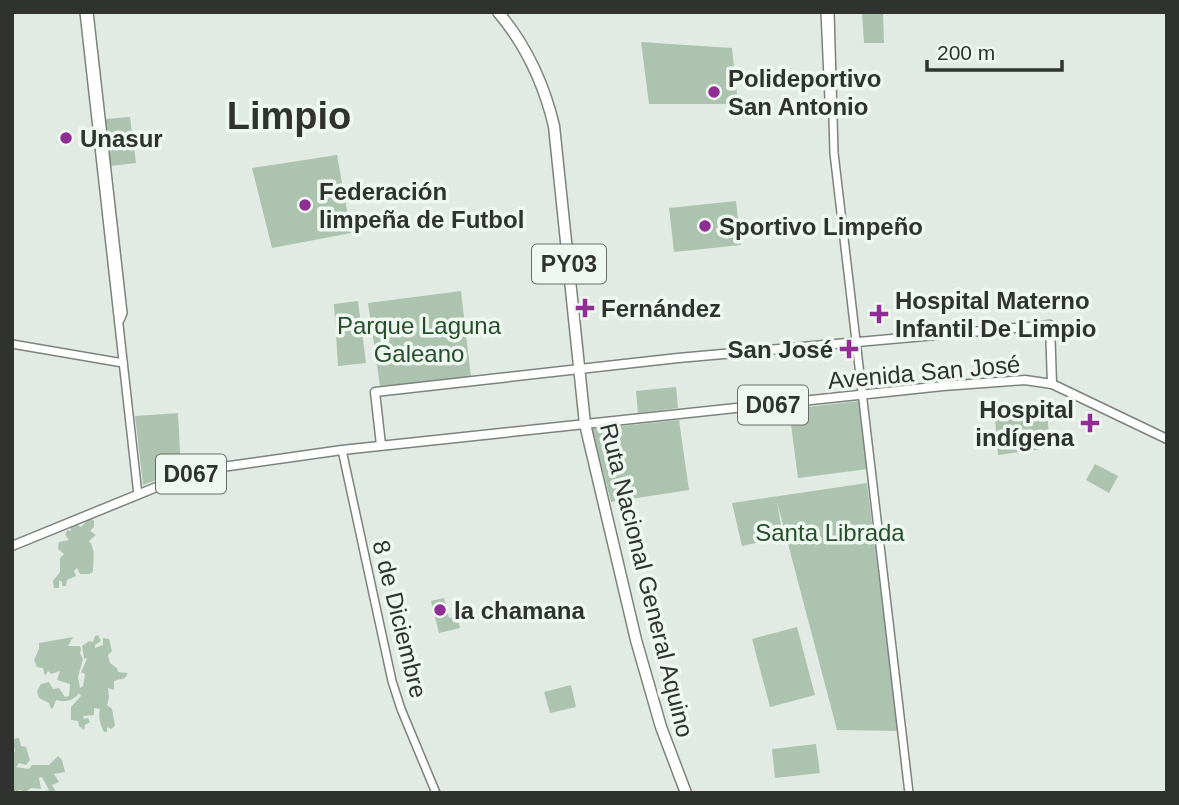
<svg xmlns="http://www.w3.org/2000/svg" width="1179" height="805" font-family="Helvetica,sans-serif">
  <rect width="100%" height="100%" fill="#e2ebe3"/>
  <g fill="#acc3af">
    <polygon points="883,12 884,43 864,43 862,13"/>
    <polygon points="641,42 732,48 738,104 649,104"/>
    <polygon points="130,117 136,163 110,166 105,119"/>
    <polygon points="337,155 351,233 272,248 252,168"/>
    <polygon points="736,201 741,245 674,252 669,208"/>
    <polygon points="461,291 471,377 380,386 368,303"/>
    <polygon points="358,301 366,363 338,366 334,304"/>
    <polygon points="676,387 678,408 638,413 636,391"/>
    <polygon points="859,401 868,469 798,478 789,409"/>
    <polygon points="1047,412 1050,448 998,455 995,418"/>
    <polygon points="178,413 181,471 143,485 135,416"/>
    <polygon points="679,420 689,490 611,502 592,429"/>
    <polygon points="1095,464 1118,476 1109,493 1086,480"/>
    <polygon points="867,483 898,731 837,730 777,502 783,537 742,546 732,503"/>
    <path d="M90,518L94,521V527L90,531L96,535L89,541C96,548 93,562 93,572L89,574H80L77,568L74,571L76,576L67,580L66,586H62V582L59,580V588H54L53,581L60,572V558L64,554L58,549L59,542L69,540L65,535L67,530L71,531L70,527L76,524L81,527Z"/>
    <polygon points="444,598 449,618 457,616 460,628 439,633 431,601"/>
    <polygon points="797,627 815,695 770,707 752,639"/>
    <path d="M98,635L101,641L95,645V648L103,645V638L109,639L112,651L108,655L110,663L117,668L118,672L128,673L125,678L114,681V690L108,688L109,698L107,705L112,709L115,726L111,729L107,727V732H104C100,724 98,717 100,709L94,708V715L83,716L84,719L88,718L90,722L85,725L84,730L79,726L78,721L71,720V707L81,696L79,693C75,700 65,703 56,700L53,708L51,709L49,703L39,698L37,691L41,684L49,682L53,689L59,688L65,697L69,696L70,684L57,680L60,671L51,674L48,671L45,676L43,668L37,667L34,660L39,649V643L73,637L68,646H80L81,649L80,653L83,659L78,677L80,688L83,686L85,674L81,672L87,659L84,658L82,646L89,641L93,642L95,636Z"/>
    <polygon points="571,685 576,707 550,713 544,692"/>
    <polygon points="19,738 21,746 26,747 30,760 26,765 19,763 16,767 29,769 32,765 49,765 58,756 62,760 65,772 54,774 59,782 52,785 56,792 41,793 49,790 42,777 39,778 41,789 31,788 25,792 20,790 12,793 12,754 15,751 12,739"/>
    <polygon points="816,744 820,773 775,778 772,749"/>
  </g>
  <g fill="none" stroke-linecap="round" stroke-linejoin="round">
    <defs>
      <g id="secondary">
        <polyline points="84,12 138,495"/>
        <polyline points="89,12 123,313 120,320"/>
        <polyline points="825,12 829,99"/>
        <polyline points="830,12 834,153 909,793"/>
        <polyline points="12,344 123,363"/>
        <polyline points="342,450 392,681 401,709 436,793"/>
      </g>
      <g id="primary">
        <polyline points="381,445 375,392 678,358 1050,325 1052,384"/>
        <polyline points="12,546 186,475 215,468 342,450 943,386 1025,380 1052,384 1167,439"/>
      </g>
      <path id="highway" d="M498,12C526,45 544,84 554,126L585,424L636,640L661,727L686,793"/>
    </defs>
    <use href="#secondary" stroke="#7b837c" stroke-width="10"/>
    <use href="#primary" stroke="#7b837c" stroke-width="11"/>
    <use href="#highway" stroke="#7b837c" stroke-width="13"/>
    <use href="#secondary" stroke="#fff" stroke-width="7"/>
    <use href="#primary" stroke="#fff" stroke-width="8"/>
    <use href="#highway" stroke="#fff" stroke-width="10"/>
  </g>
  <g fill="#902e96" stroke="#eff8f0" stroke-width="2.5">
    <circle cx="714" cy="92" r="7"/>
    <circle cx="66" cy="138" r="7"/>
    <circle cx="305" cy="205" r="7"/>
    <circle cx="705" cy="226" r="7"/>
    <path d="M581.5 297.5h7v7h7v7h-7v7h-7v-7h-7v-7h7z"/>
    <path d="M875.5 303.5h7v7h7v7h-7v7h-7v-7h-7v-7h7z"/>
    <path d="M845.5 338.5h7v7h7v7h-7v7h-7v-7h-7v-7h7z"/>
    <path d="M1086.5 412.5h7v7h7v7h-7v7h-7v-7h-7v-7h7z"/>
    <circle cx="440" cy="610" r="7"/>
  </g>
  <g text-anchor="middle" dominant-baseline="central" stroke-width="7" stroke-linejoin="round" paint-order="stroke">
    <g fill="#eff8f0" stroke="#696d69" stroke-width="2">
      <rect x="532" y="244.5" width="74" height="39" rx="5"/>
      <rect x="738" y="385.5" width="70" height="39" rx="5"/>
      <rect x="156" y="454.5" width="70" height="39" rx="5"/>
    </g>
    <g font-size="23" font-weight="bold" fill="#2f322f">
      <text x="569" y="264">PY03</text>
      <text x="773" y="405">D067</text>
      <text x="191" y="474">D067</text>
    </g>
    <g font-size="24" font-weight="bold" fill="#2f322f" stroke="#eff8f0" text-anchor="start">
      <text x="728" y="78">Polideportivo<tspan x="728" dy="28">San Antonio</tspan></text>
      <text x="80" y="138">Unasur</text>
      <text x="319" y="191">Federación<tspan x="319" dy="28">limpeña de Futbol</tspan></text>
      <text x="719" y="226">Sportivo Limpeño</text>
      <text x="895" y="300">Hospital Materno<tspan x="895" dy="28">Infantil De Limpio</tspan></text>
      <text x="601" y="308">Fernández</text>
      <text x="833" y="349" text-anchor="end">San José</text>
      <text x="1074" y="409" text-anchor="end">Hospital<tspan x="1074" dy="28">indígena</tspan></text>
      <text x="454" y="610">la chamana</text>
    </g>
    <g font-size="24" fill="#264e2d" stroke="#eff8f0">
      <text x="419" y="325">Parque Laguna<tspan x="419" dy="28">Galeano</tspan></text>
      <text x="830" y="532">Santa Librada</text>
    </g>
    <g font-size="24" fill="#2f322f" stroke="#eff8f0">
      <text transform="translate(924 372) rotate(-5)">Avenida San José</text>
      <text transform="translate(647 580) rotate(76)">Ruta Nacional General Aquino</text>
      <text transform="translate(400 619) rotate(76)">8 de Diciembre</text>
    </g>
    <g font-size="38" font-weight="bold" fill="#2f322f" stroke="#eff8f0">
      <text x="289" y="116">Limpio</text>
    </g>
  </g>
  <rect width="1179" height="805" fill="none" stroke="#2f322f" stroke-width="28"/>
  <path d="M927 60v10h135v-10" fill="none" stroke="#2f322f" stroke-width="3.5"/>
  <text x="937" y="60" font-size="21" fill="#2f322f" stroke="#eff8f0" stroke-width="5" paint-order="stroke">200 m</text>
</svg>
